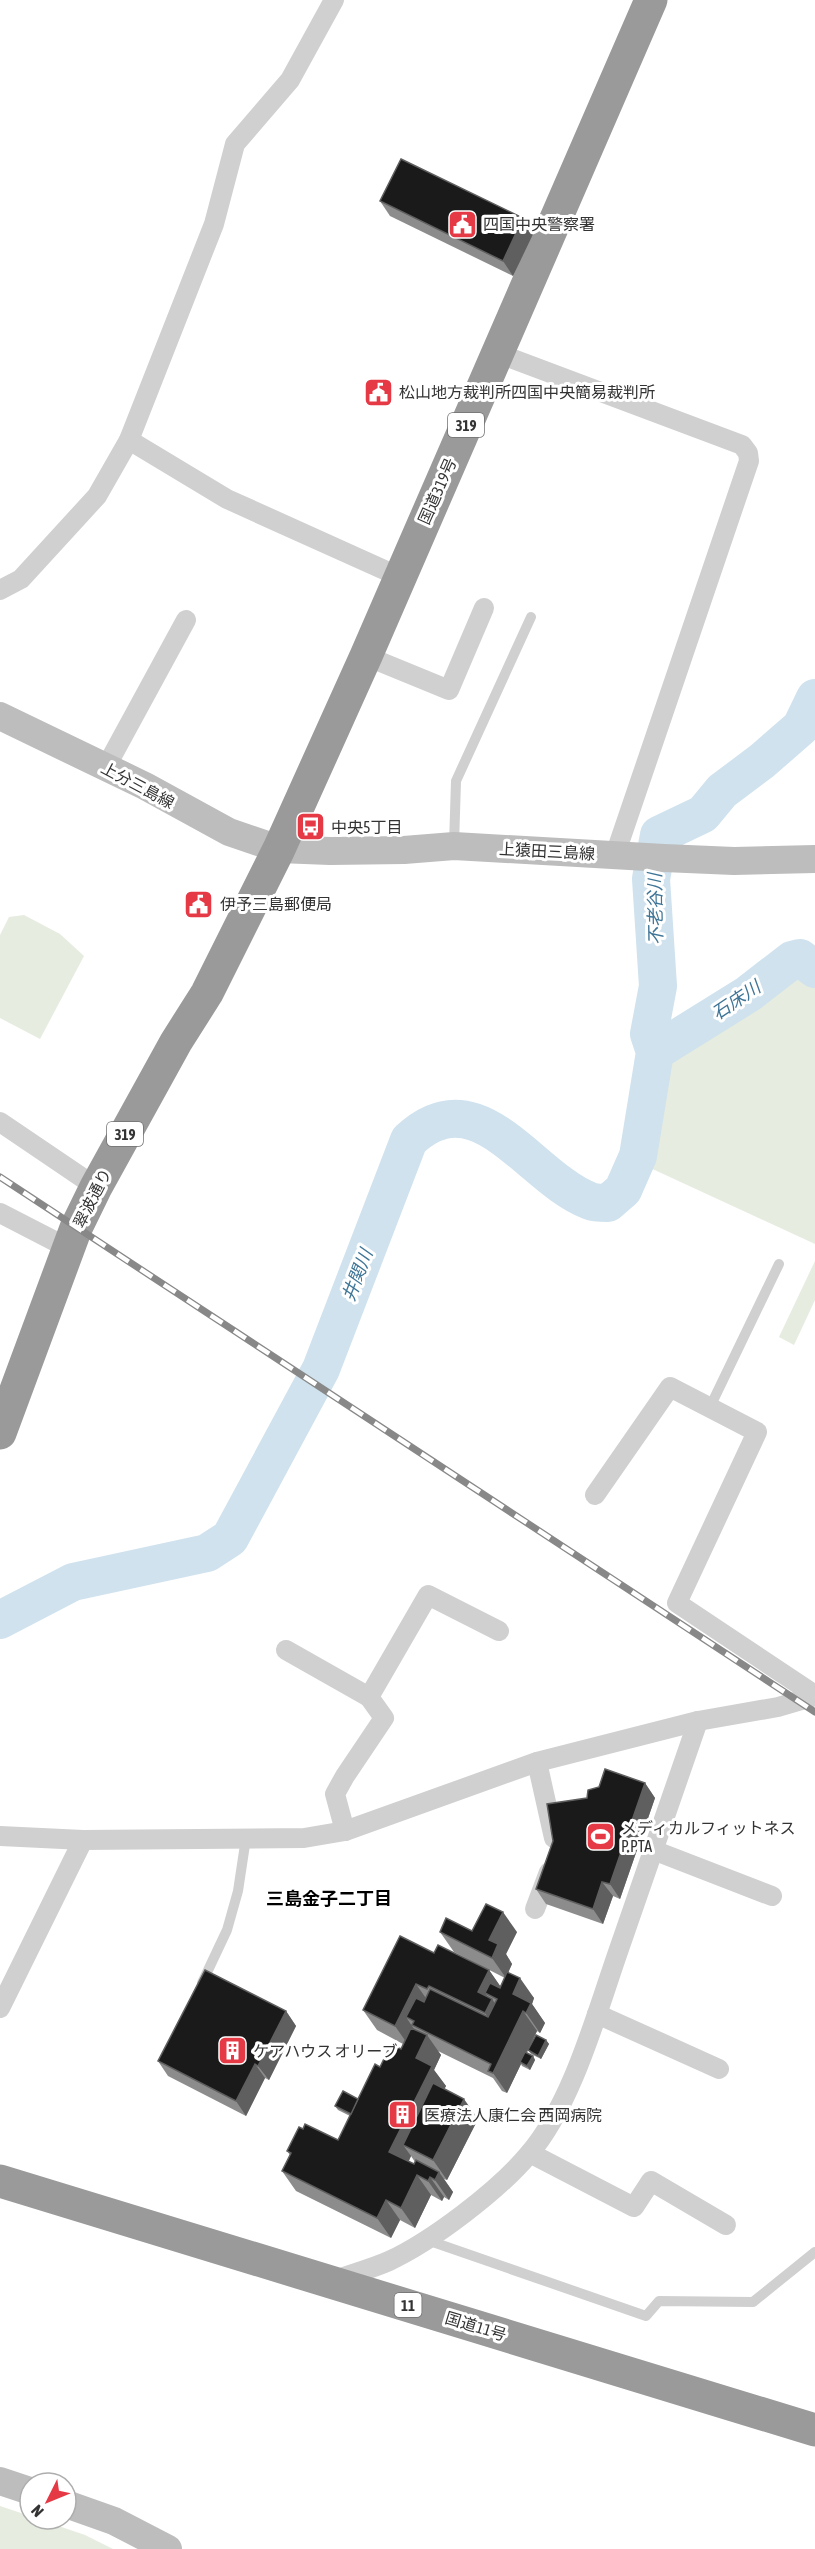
<svg xmlns="http://www.w3.org/2000/svg" width="815" height="2549" font-family="'Asap Condensed','Noto Sans JP',sans-serif">
  <rect width="100%" height="100%" fill="#fff"/>
  <g fill="#e6ecdf">
    <polygon points="24,915 60,934 84,956 40,1039 0,1018 0,935 9,917"/>
    <polygon points="797,967 815,977 815,1244 646,1166 665,1055 726,1017 786,969"/>
    <polygon points="815,1261 815,1300 794,1345 779,1337"/>
    <polygon points="0,2506 30,2516 30,2519 38,2519 85,2535 113,2549 0,2549"/>
  </g>
  <g fill="none" stroke-linecap="round" stroke-linejoin="round">
    <g stroke="#cfe2ee" stroke-width="38">
      <polyline points="655,1052 748,994 792,960 800,958 815,969"/>
      <path d="M0,1620L73,1582L207,1553L230,1538L321,1369L409,1140C479,1075 529,1178 590,1201C595,1203 602,1203 608,1203L623,1190L638,1156L655,1052L649,1034L658,986L651,879L659,835L703,814L722,791L762,761L801,727L815,698"/>
    </g>
    <g stroke="#d0d0d0" stroke-width="10">
      <polyline points="454,845 456,781 531,617"/>
      <polyline points="710,1407 779,1264"/>
      <polyline points="202,1983 227,1930 238,1891 246,1838"/>
      <polyline points="427,2240 646,2316 659,2301 753,2302 815,2252"/>
    </g>
    <g stroke="#d0d0d0" stroke-width="20">
      <polyline points="497,353 742,445 748,453 749,461 615,855"/>
      <polyline points="129,440 227,499 400,577"/>
      <polyline points="0,590 21,579 97,496 129,440 214,224 235,144 290,80 334,0"/>
      <polyline points="366,656 449,690 484,608"/>
      <polyline points="106,767 186,620"/>
      <polyline points="0,1122 96,1187"/>
      <polyline points="0,1213 68,1248"/>
      <polyline points="595,1495 670,1387 757,1432 677,1603 815,1695"/>
      <polyline points="286,1650 369,1697"/>
      <polyline points="537,1762 554,1838"/>
      <polyline points="345,1831 335,1794 345,1776 384,1718 369,1697 428,1595 499,1631"/>
      <polyline points="0,1836 83,1840 304,1838 345,1831 537,1762 698,1721 778,1707 815,1696"/>
      <polyline points="653,1850 772,1896"/>
      <polyline points="535,1909 549,1872"/>
      <polyline points="0,2008 83,1840"/>
      <polyline points="597,2014 719,2069"/>
      <polyline points="530,2153 634,2207 651,2181 726,2225"/>
      <path d="M333,2281C351,2274 371,2269 389,2261C432,2241 498,2191 529,2154C572,2104 596,2015 618,1952C644,1875 671,1798 698,1721"/>
    </g>
    <g stroke="#bdbdbd" stroke-width="28">
      <polyline points="0,716 145,786 229,832 279,849 330,851 404,850 454,846 664,858 734,861 815,859"/>
      <polyline points="0,2481 30,2491"/>
      <polyline points="66,2504 114,2521 168,2549"/>
    </g>
    <g stroke="#9a9a9a" stroke-width="33">
      <polyline points="0,1433 76,1228 96,1187 176,1042 207,993 279,849 366,656 651,0"/>
      <polyline points="0,2181 815,2430"/>
    </g>
    <defs>
      <polyline id="rail" points="0,1177 815,1712"/>
    </defs>
    <use href="#rail" stroke="#888" stroke-width="7"/>
    <use href="#rail" stroke="#fff" stroke-width="4.5" stroke-dasharray="14" stroke-linecap="butt"/>
  </g>
  <g fill="#8c8c8c" fill-rule="evenodd">
    <polygon points="380,201 523,218 534,232 513,276 390,216"/>
    <polygon points="645,1783 655,1798 620,1899 613,1896 603,1924 546,1904 536,1889 587,1798"/>
    <path d="M472,1931L517,1932L506,1954L512,1964L508,1972L534,1998L532,2004L545,2023L540,2033L537,2031L527,2053L533,2056L535,2060L530,2070L522,2066L521,2064L507,2093L502,2091L493,2078L438,2051L441,2055L434,2070L446,2086L444,2089L478,2119L447,2180L444,2179L453,2192L449,2200L444,2197L442,2201L431,2195L415,2228L400,2220L391,2238L296,2191L282,2171L290,2155L287,2151L338,2140L350,2116L338,2110L335,2106L358,2099L380,2067L401,2049L403,2044L377,2030L363,2010L434,1953L489,1970L500,1986L505,1978L454,1952L440,1932ZM411,2156L415,2162L414,2164L409,2161Z"/>
    <polygon points="286,2011 296,2026 269,2080 265,2078 246,2116 168,2076 158,2061"/>
    <polygon points="546,2040 549,2044 541,2059 531,2054 528,2050"/>
  </g>
  <g fill="#5f5f5f">
    <polygon points="523,218 534,232 513,276 503,261"/>
    <polygon points="645,1783 655,1798 620,1899 610,1884"/>
    <polygon points="602,1882 613,1896 603,1924 593,1909"/>
    <polygon points="503,1912 517,1932 506,1954 512,1964 506,1978 492,1958 489,1940"/>
    <polygon points="489,1970 503,1990 497,1999 485,1993 491,2001 492,1999 506,2019 499,2033 485,2013 478,1992"/>
    <polygon points="520,1978 534,1998 532,2004 545,2023 540,2033 513,1994"/>
    <polygon points="416,1984 430,2004 414,2021 406,2017 416,2032 409,2046 395,2026"/>
    <polygon points="286,2011 296,2026 269,2080 258,2066"/>
    <polygon points="523,2011 537,2031 521,2063 520,2062 521,2064 507,2093 493,2073"/>
    <polygon points="427,2035 441,2055 434,2070 446,2086 414,2150 403,2145 411,2156 403,2172 389,2152 416,2058"/>
    <polygon points="546,2040 549,2044 541,2059 538,2056"/>
    <polygon points="533,2056 535,2060 530,2070 527,2066"/>
    <polygon points="255,2064 265,2078 246,2116 236,2101"/>
    <polygon points="464,2099 478,2119 447,2180 433,2160"/>
    <polygon points="439,2172 453,2192 449,2200 435,2180"/>
    <polygon points="417,2175 431,2195 415,2228 401,2208"/>
    <polygon points="430,2177 444,2197 442,2201 428,2181"/>
    <polygon points="386,2200 400,2220 391,2238 377,2218"/>
  </g>
  <g fill="#1a1a1a" stroke="#5f5f5f" stroke-width="1.5">
    <polygon points="401,159 523,218 503,261 380,201"/>
    <polygon points="605,1769 645,1783 610,1884 602,1882 593,1909 536,1889 553,1841 547,1804 587,1798 588,1790 599,1787"/>
    <polygon points="486,1904 503,1912 489,1940 498,1944 492,1958 440,1932 446,1918 472,1931"/>
    <polygon points="400,1936 434,1953 438,1945 489,1970 478,1992 492,1999 485,2013 429,1986 427,1989 416,1984 395,2026 363,2010"/>
    <polygon points="205,1970 286,2011 258,2066 255,2064 236,2101 158,2061"/>
    <polygon points="507,1972 520,1978 513,1994 531,2003 526,2013 523,2011 493,2073 488,2071 491,2064 412,2025 414,2021 406,2017 416,1998 424,2002 430,1989 488,2017 497,1999 485,1993 490,1983 500,1988"/>
    <polygon points="411,2028 427,2035 416,2058 432,2066 389,2152 414,2164 416,2160 439,2172 435,2180 430,2177 428,2181 417,2175 401,2208 386,2200 377,2218 282,2171 291,2153 287,2151 299,2127 303,2129 305,2124 338,2140 375,2064 380,2067 391,2044 401,2049"/>
    <polygon points="536,2035 546,2040 538,2056 528,2050"/>
    <polygon points="525,2052 533,2056 527,2066 520,2062"/>
    <polygon points="433,2083 464,2099 433,2160 403,2145"/>
    <polygon points="343,2091 358,2099 351,2114 335,2106"/>
  </g>
  <defs>
    <symbol id="civic-square" viewBox="-11 -11 22 22"><rect x="-9" y="-9" width="18" height="18" rx="4" fill="#e63946" stroke="#fff"/><path d="M-.6-6.5H3V-4.5H.6V-3L4-1V1h2V6H-6V1h2V-1L-.6-3ZM-1.2 2.5V6h2.4V2.5Z" fill="#fff"/></symbol>
    <symbol id="bus-square" viewBox="-11 -11 22 22"><rect x="-9" y="-9" width="18" height="18" rx="4" fill="#e63946" stroke="#fff"/><path d="M-5-6H5V4H4V6H2V4H-2V6H-4V4H-5ZM-3.5-4V0h7V-4ZM-3.5 1.2v1.5H-2V1.2ZM2 1.2v1.5H3.5V1.2Z" fill="#fff"/></symbol>
    <symbol id="stadium-square" viewBox="-11 -11 22 22"><rect x="-9" y="-9" width="18" height="18" rx="4" fill="#e63946" stroke="#fff"/><path d="M0-5a6.5 5 0 1 0 0 10a6.5 5 0 1 0 0-10ZM-3.5-1.8h7v3.6h-7Z" fill="#fff"/></symbol>
    <symbol id="building-square" viewBox="-11 -11 22 22"><rect x="-9" y="-9" width="18" height="18" rx="4" fill="#e63946" stroke="#fff"/><path d="M-4-6H4V6H1V3H-1V6H-4ZM-2.5-4.3h1.7v1.8h-1.7ZM.8-4.3h1.7v1.8H.8ZM-2.5-1h1.7V.8h-1.7ZM.8-1h1.7V.8H.8Z" fill="#fff"/></symbol>
  </defs>
  <g fill-rule="evenodd">
    <use href="#civic-square" x="446" y="208" width="33" height="33"/>
    <use href="#civic-square" x="362" y="376" width="33" height="33"/>
    <use href="#bus-square" x="294" y="810" width="33" height="33"/>
    <use href="#civic-square" x="182" y="888" width="33" height="33"/>
    <use href="#stadium-square" x="584" y="1820" width="33" height="33"/>
    <use href="#building-square" x="216" y="2034" width="33" height="33"/>
    <use href="#building-square" x="386" y="2098" width="33" height="33"/>
  </g>
  <g text-anchor="middle" dominant-baseline="central" stroke-width="6" stroke-linejoin="round" paint-order="stroke">
    <g fill="#fff" stroke="#707070" stroke-width="1.5">
      <rect x="448" y="413" width="36" height="24" rx="4.5"/>
      <rect x="107" y="1122" width="36" height="24" rx="4.5"/>
      <rect x="394.5" y="2293" width="27" height="24" rx="4.5"/>
    </g>
    <g font-size="15" font-weight="bold" fill="#333">
      <text x="466" y="425">319</text>
      <text x="125" y="1134">319</text>
      <text x="408" y="2305">11</text>
    </g>
    <g font-size="16" fill="#333" stroke="#fff" text-anchor="start">
      <text x="483" y="224">四国中央警察署</text>
      <text x="399" y="392">松山地方裁判所四国中央簡易裁判所</text>
      <text x="331" y="827">中央5丁目</text>
      <text x="220" y="904">伊予三島郵便局</text>
      <text x="621" y="1828">メディカルフィットネス<tspan x="621" dy="18">P.PTA</tspan></text>
      <text x="253" y="2051">ケアハウス オリーブ</text>
      <text x="424" y="2115">医療法人康仁会 西岡病院</text>
    </g>
    <g font-size="16" fill="#333" stroke="#fff">
      <text transform="translate(437 491) rotate(-66)">国道319号</text>
      <text transform="translate(138 785) rotate(28)">上分三島線</text>
      <text transform="translate(547 851) rotate(3)">上猿田三島線</text>
      <text transform="translate(92 1198) rotate(-63)">翠波通り</text>
      <text transform="translate(476 2326) rotate(17)">国道11号</text>
    </g>
    <g font-size="18" font-style="italic" fill="#3f7597" stroke="#fff">
      <text transform="translate(655 909) rotate(-91)">不老谷川</text>
      <text transform="translate(736 1000) rotate(-34)">石床川</text>
      <text transform="translate(357 1275) rotate(-69)">井関川</text>
    </g>
    <g font-size="18" font-weight="bold" fill="#000" stroke="#fff">
      <text x="329" y="1898">三島金子二丁目</text>
    </g>
  </g>
  <g transform="translate(48 2501) rotate(227)"><circle r="28" fill="#ffffff" stroke="#adadad" stroke-width="1.5"/>
  <path d="M0-4.5L10 22L0 15L-10 22Z" fill="#e63946"/>
  <text y="-9" font-size="16" font-weight="bold" text-anchor="middle" fill="#333333">N</text>
  </g>
</svg>
